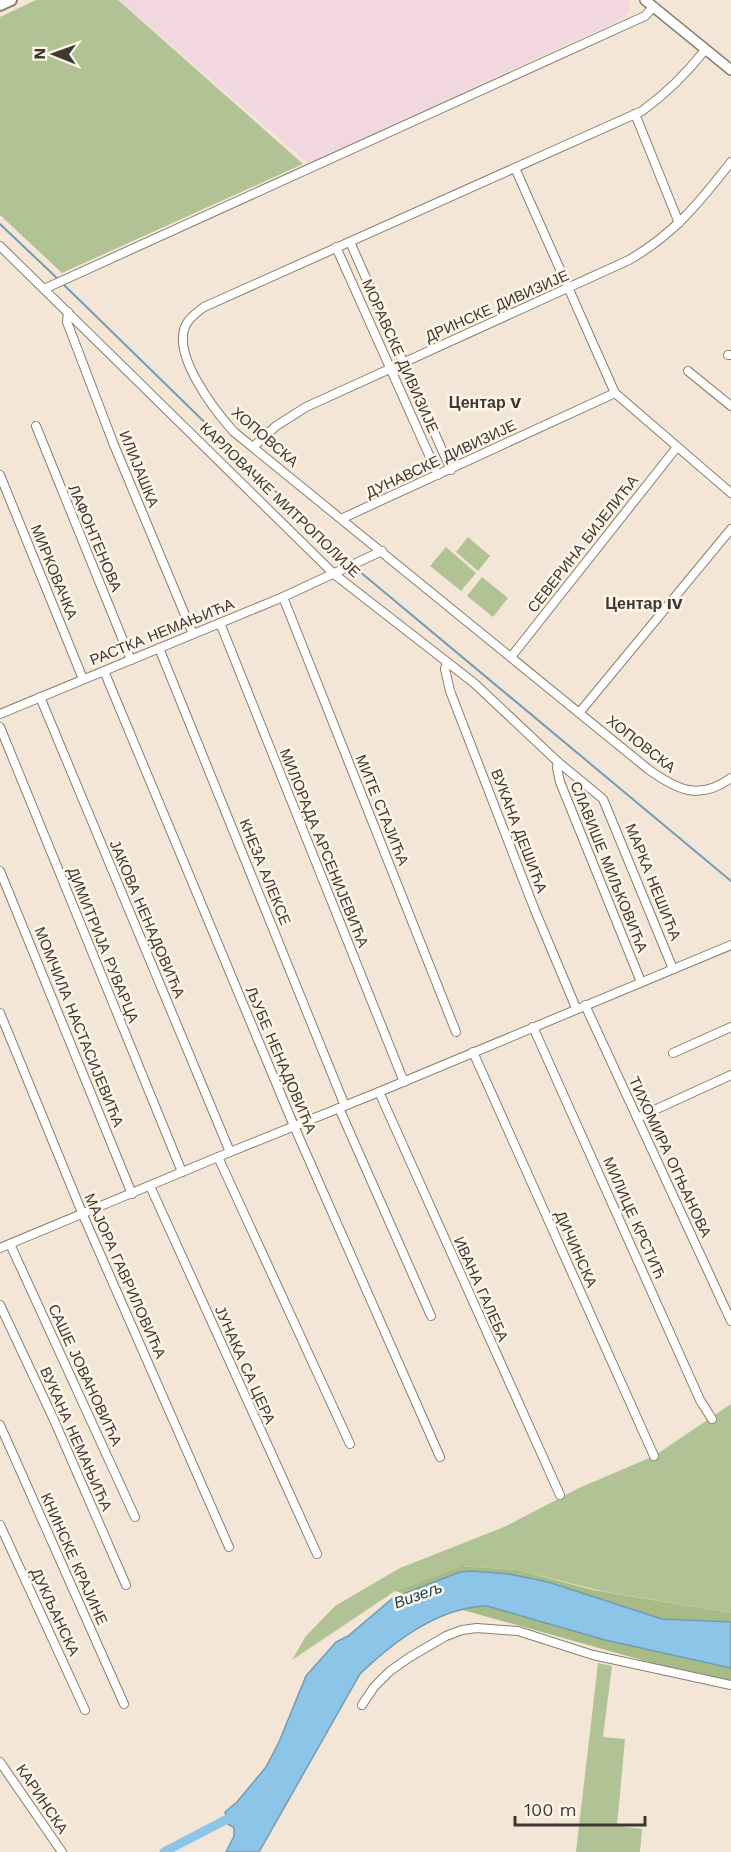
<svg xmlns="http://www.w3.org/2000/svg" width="731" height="1852" font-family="'Work Sans',sans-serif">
  <rect width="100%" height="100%" fill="#f4e6d7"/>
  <polygon fill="#f0d7e0" points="119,0 629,0 629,10 624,18 308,163"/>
  <g fill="#b1c394">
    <polygon points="36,0 118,0 303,164 62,273 0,215 0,17"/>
    <polygon points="468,537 490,556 478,571 456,552"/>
    <polygon points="446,547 476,573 461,591 430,566"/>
    <polygon points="482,577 508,598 493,617 467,596"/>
    <polygon points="731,1404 731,1613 601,1591 518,1570 461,1566 395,1591 292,1660 306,1636 335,1606 400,1568 504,1527 579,1488 654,1456"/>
    <polygon points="598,1663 612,1666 603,1737 625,1739 617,1826 642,1829 640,1852 576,1852"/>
  </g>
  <polygon fill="#a6bb85" points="461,1566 518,1570 593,1590 731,1613 731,1685 395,1591"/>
  <path fill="#8cc5e7" stroke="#749bb1" stroke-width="1.5" d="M472,1571L509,1574L548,1582L662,1619L731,1622V1668L605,1640L487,1606C439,1607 393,1642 360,1674L259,1852H226L234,1836V1828L228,1824L225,1812L237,1802L266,1767L279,1742L306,1676L336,1642L348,1636L393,1598L460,1572Z"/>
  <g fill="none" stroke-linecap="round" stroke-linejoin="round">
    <g stroke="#749bb1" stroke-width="2">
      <polyline points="0,224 59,280"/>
      <polyline points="63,284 349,563"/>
      <polyline points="353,566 731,881"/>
    </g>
    <polyline stroke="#8cc5e7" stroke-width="9" points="164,1852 235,1815"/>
    <defs>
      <g id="minor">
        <path d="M705,50C686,74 667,93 642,111L204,307C198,312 191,316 187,323C169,352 215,411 234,432L648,769C677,790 699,801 731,778"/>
        <polyline points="635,114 679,223"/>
        <polyline points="515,168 615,393 731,493"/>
        <polyline points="350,242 451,470"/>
        <polyline points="0,246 334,574 474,683 558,762 603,799 673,969"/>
        <polyline points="336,247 438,475"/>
        <polyline points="44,289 645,16 653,7"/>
        <polyline points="68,312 67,322 114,445 193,634"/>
        <polyline points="728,355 731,355"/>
        <polyline points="688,371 731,406"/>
        <polyline points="36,426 131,660"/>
        <path d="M253,447L276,426L306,407L629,260C674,234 699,203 731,162"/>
        <polyline points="0,475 83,679"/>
        <polyline points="343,518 615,393"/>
        <polyline points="283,597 456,1032"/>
        <polyline points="220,623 404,1082"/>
        <polyline points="159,648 345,1106"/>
        <polyline points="511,657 677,447"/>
        <polyline points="447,662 445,669 450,691 534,908 576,1008"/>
        <polyline points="104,671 294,1126 440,1457"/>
        <polyline points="40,697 230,1152"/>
        <polyline points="579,713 731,529"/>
        <polyline points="0,714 283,597 382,551"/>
        <polyline points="0,727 182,1172"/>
        <polyline points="558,762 557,768 560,782 641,982"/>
        <polyline points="0,871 132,1194"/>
        <polyline points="585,1005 731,1321"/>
        <polyline points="0,1013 83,1215 229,1547"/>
        <polyline points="533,1027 700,1400 712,1419"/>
        <polyline points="473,1052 654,1456"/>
        <polyline points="673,1053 731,1027"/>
        <polyline points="379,1092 560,1495"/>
        <polyline points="339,1108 431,1316"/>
        <polyline points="637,1118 731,1075"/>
        <polyline points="218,1157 350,1444"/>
        <polyline points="150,1186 317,1554"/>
        <polyline points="10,1244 135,1517"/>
        <polyline points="0,1248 230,1152 379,1092 731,945"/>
        <polyline points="0,1305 54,1420 126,1585"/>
        <polyline points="0,1425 124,1704"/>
        <polyline points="0,1525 85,1710"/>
        <polyline points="362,1705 374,1687 390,1671 410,1657 446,1636 462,1630 477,1628 518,1631 593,1655 731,1685"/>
        <polyline points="0,1762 62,1852"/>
      </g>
      <polyline id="tertiary" points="645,0 731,70"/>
      <polyline id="secondary" points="0,5 11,0"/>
    </defs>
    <use href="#minor" stroke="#8a7e70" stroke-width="10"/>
    <use href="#tertiary" stroke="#8a7e70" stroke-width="12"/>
    <use href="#secondary" stroke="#8a7e70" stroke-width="14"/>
    <use href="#minor" stroke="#fff" stroke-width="8"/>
    <use href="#tertiary" stroke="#fff" stroke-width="9"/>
    <use href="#secondary" stroke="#fff" stroke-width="10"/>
  </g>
  <g text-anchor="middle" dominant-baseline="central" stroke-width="5" stroke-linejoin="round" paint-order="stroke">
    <g font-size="15" fill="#3d3832" stroke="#fff4e8">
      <text transform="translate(497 306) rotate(-24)">ДРИНСКЕ ДИВИЗИЈЕ</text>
      <text transform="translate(400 356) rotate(66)">МОРАВСКЕ ДИВИЗИЈЕ</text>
      <text transform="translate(265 437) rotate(41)">ХОПОВСКА</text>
      <text transform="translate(441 459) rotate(-25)">ДУНАВСКЕ ДИВИЗИЈЕ</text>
      <text transform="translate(139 469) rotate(68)">ИЛИЈАШКА</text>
      <text transform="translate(280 500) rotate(44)">КАРЛОВАЧКЕ МИТРОПОЛИЈЕ</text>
      <text transform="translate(95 538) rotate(67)">ЛАФОНТЕНОВА</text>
      <text transform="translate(583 544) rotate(-52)">СЕВЕРИНА БИЈЕЛИЋА</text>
      <text transform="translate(54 572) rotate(68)">МИРКОВАЧКА</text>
      <text transform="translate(162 632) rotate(-22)">РАСТКА НЕМАЊИЋА</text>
      <text transform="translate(641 744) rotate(38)">ХОПОВСКА</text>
      <text transform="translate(382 810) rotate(68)">МИТЕ СТАЈИЋА</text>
      <text transform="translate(519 831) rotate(69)">ВУКАНА ДЕШИЋА</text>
      <text transform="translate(324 848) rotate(68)">МИЛОРАДА АРСЕНИЈЕВИЋА</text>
      <text transform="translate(609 867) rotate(68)">СЛАВИШЕ МИЉКОВИЋА</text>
      <text transform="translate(265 872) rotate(68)">КНЕЗА АЛЕКСЕ</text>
      <text transform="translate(653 882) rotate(68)">МАРКА НЕШИЋА</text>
      <text transform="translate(147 919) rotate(67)">ЈАКОВА НЕНАДОВИЋА</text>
      <text transform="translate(103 945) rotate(68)">ДИМИТРИЈА РУВАРЦА</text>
      <text transform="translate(79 1027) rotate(68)">МОМЧИЛА НАСТАСИЈЕВИЋА</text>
      <text transform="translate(281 1060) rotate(67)">ЉУБЕ НЕНАДОВИЋА</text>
      <text transform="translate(670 1157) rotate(65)">ТИХОМИРА ОГЊАНОВА</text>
      <text transform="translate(634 1218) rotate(66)">МИЛИЦЕ КРСТИЋ</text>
      <text transform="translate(576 1249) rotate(66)">ДИЧИНСКА</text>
      <text transform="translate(125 1276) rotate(66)">МАЈОРА ГАВРИЛОВИЋА</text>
      <text transform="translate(481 1289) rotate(66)">ИВАНА ГАЛЕБА</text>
      <text transform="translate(245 1365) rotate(66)">ЈУНАКА СА ЦЕРА</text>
      <text transform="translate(85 1375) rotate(65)">САШЕ ЈОВАНОВИЋА</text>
      <text transform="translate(76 1439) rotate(66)">ВУКАНА НЕМАЊИЋА</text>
      <text transform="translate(74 1559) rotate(66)">КНИНСКЕ КРАЈИНЕ</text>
      <text transform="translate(55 1612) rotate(65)">ДУКЉАНСКА</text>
      <text transform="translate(42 1799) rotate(56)">КАРИНСКА</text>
    </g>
    <g font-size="16" font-weight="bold" fill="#3d3832" stroke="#fff4e8">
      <text x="485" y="402">Центар V</text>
      <text x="644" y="603">Центар IV</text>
    </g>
    <g font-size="16" font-style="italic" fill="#16445c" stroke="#fff4e8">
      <text transform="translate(418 1595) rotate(-20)">Визељ</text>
    </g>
  </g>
  <g transform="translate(54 54) rotate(271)" stroke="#fff4e8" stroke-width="4.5" paint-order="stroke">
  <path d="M0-4.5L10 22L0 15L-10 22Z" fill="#3d3832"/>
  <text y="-9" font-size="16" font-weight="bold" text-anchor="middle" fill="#3d3832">N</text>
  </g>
  <path d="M515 1816v9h130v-9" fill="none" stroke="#3d3832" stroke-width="3"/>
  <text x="524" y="1816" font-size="18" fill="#3d3832" stroke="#fff4e8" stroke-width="4.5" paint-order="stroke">100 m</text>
</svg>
